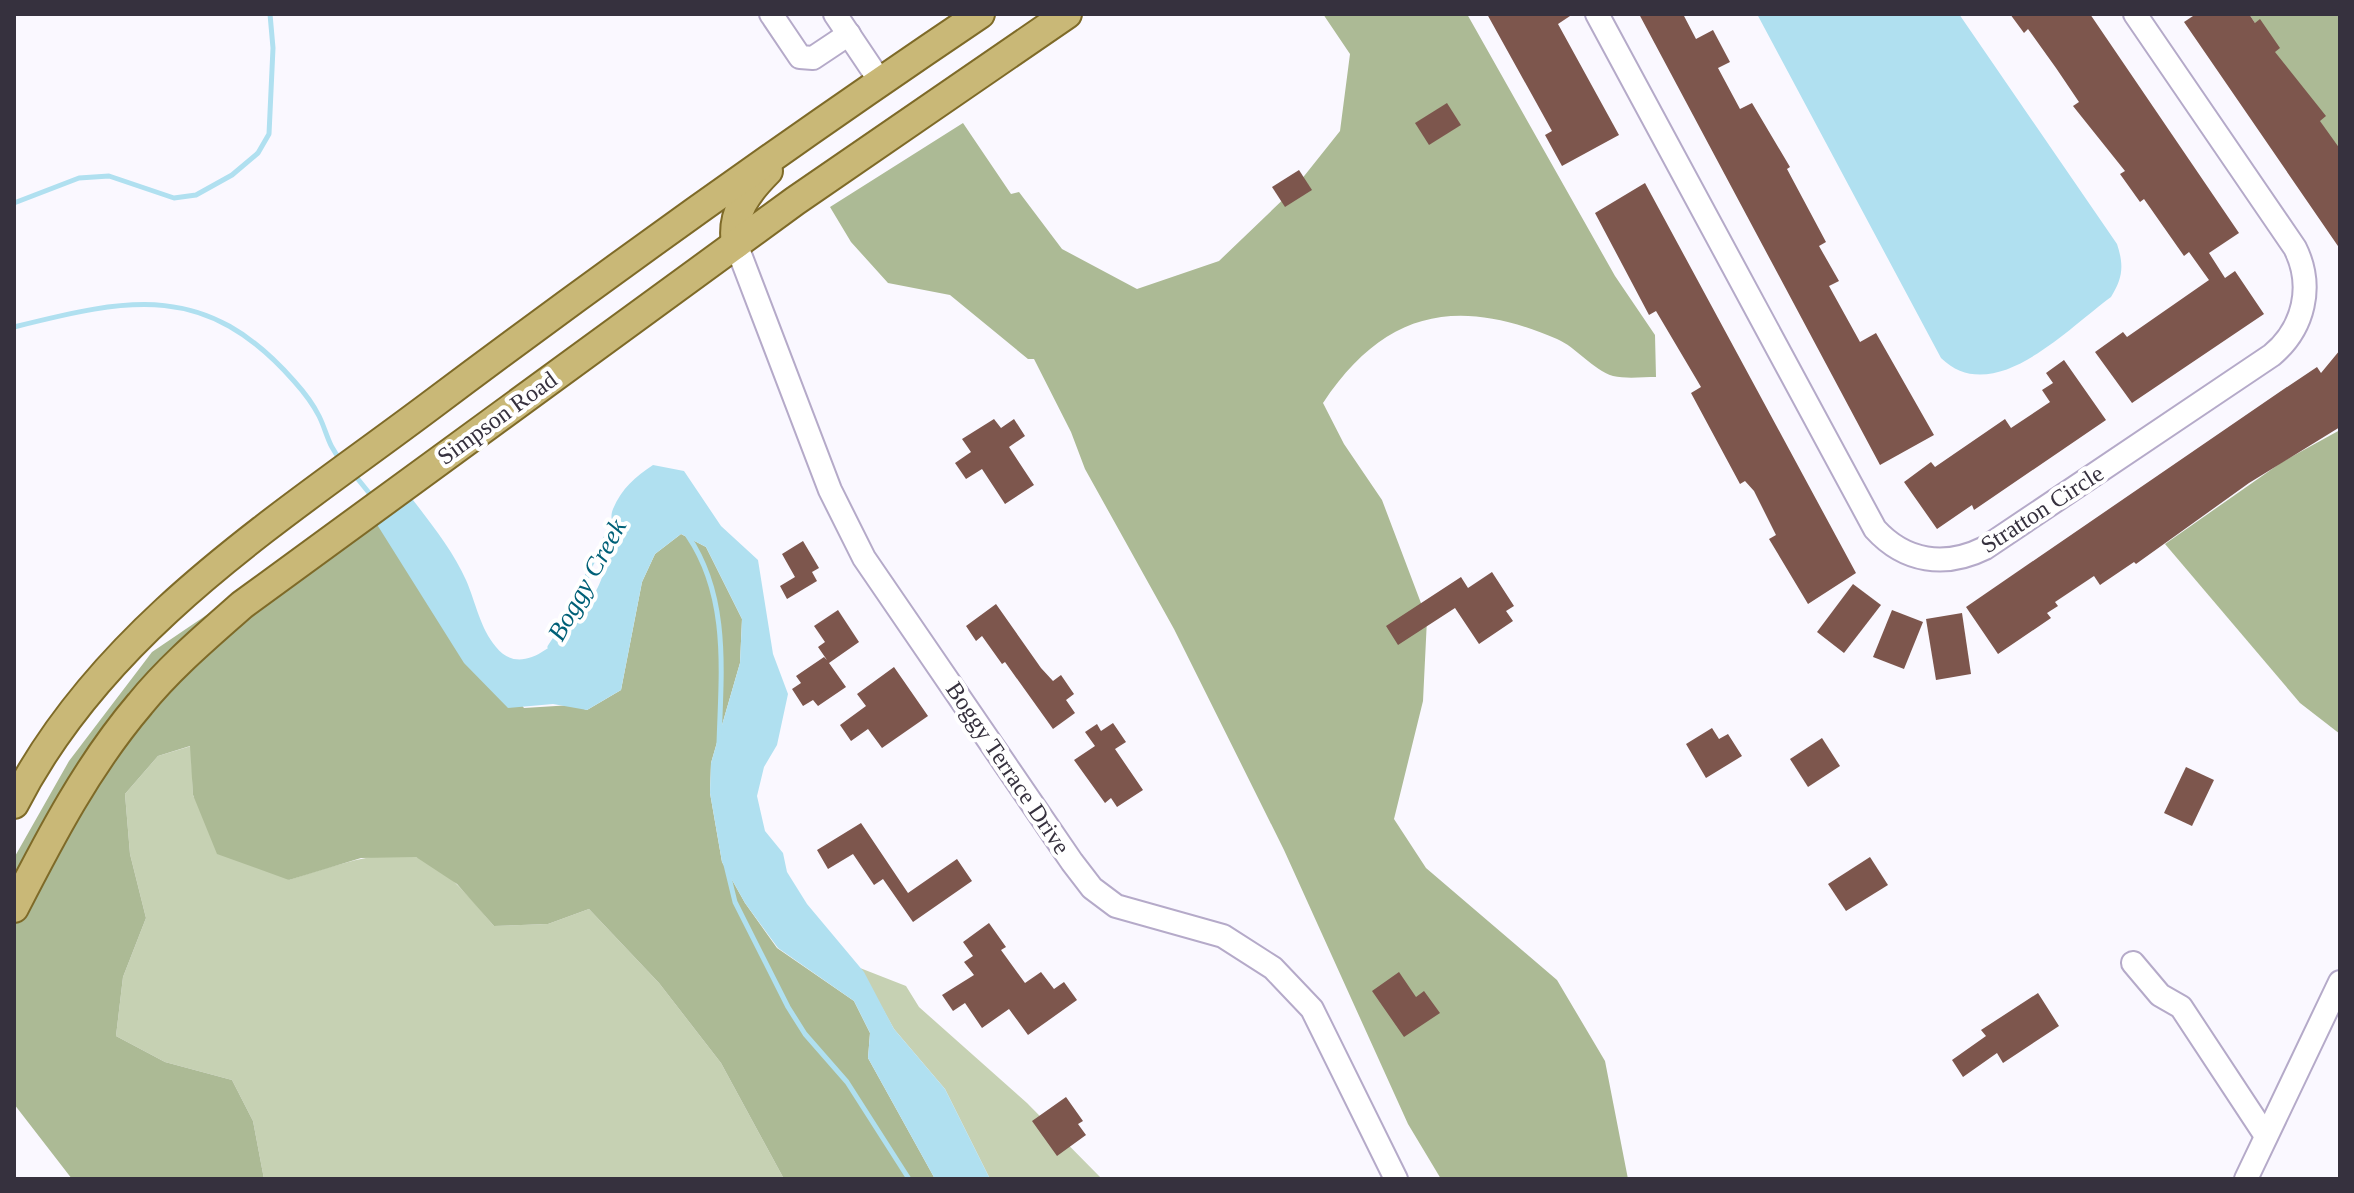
<svg xmlns="http://www.w3.org/2000/svg" width="2354" height="1193" font-family="Georgia,serif">
  <rect width="100%" height="100%" fill="#faf8ff"/>
  <g fill="#c6d1b3">
    <path d="M191,746L193,796L289,880C321,870 384,847 416,857C446,866 474,903 494,926L548,924L589,909L659,983L721,1063L784,1179H264L253,1121L232,1080L165,1062L116,1036L123,977L146,918L130,854L125,794L158,756Z"/>
    <polygon points="860,968 906,986 919,1007 1027,1103 1102,1179 990,1179 945,1089 894,1029"/>
  </g>
  <g fill="#acba95">
    <path d="M1323,14H1467L1615,276L1655,335L1656,377C1643,377 1626,379 1613,376C1593,370 1576,347 1557,339C1457,296 1385,310 1323,403L1344,444L1382,500L1427,619L1423,701L1394,819L1426,868L1557,980L1605,1061L1628,1179H1441L1408,1124L1284,850L1174,629L1085,469L1071,432L1034,359H1028L950,295L888,283L851,242L830,207L963,123L1011,194L1019,192L1062,249L1137,289L1219,261L1293,190L1340,131L1350,54Z"/>
    <polygon points="2249,14 2340,14 2340,152"/>
    <polygon points="2340,430 2340,734 2300,703 2165,544 2282,462"/>
    <polygon points="366,507 391,544 524,708 572,705 587,710 621,690 642,582 655,554 681,534 706,547 742,619 740,663 711,763 710,793 722,862 745,903 777,948 854,1001 870,1033 868,1058 935,1179 784,1179 721,1063 659,983 589,909 548,924 494,926 457,884 416,857 361,858 289,880 217,854 193,795 190,746 158,756 125,794 130,854 146,918 123,977 116,1036 165,1062 232,1080 253,1121 264,1179 72,1179 14,1104 14,858 69,761 152,652"/>
  </g>
  <g fill="#b0e0f0">
    <path d="M1757,14H1959L2117,244C2124,265 2123,278 2111,297C2067,329 1993,409 1941,358Z"/>
    <path d="M653,465L684,471L721,526L758,560L773,654L788,694L777,745L764,767L757,796L765,831L783,853L787,872L807,904L864,972L894,1029L945,1089L990,1179H935L868,1058L870,1033L854,1001L778,948L745,903L722,862L710,793L711,763L740,663L742,619L706,547L681,534L655,554L642,582L621,690L587,710L553,704L508,708L464,663L366,507L401,484C423,514 451,546 466,580C476,603 480,628 496,647C530,690 590,610 601,580C606,568 614,552 614,539C614,529 609,518 613,509C622,488 635,477 653,465Z"/>
  </g>
  <g fill="none" stroke-linecap="round" stroke-linejoin="round">
    <g stroke="#b0e0f0" stroke-width="5">
      <polyline points="14,203 79,178 109,176 174,198 196,195 232,175 258,153 269,134 273,48 270,14"/>
      <path d="M14,327C130,298 206,281 294,381C303,391 313,404 319,416C327,432 328,446 341,460"/>
      <polyline points="353,473 374,499"/>
      <path d="M688,536C730,598 721,674 719,744"/>
      <polyline points="550,647 578,605 591,564 615,522"/>
      <polyline points="726,865 735,902 788,1007 805,1034 847,1082 909,1179"/>
    </g>
  </g>
  <g fill="#7d564d">
    <polygon points="1487,14 1573,14 1558,24 1619,135 1562,166 1545,135 1552,131"/>
    <polygon points="1639,14 1683,14 1696,39 1713,30 1730,62 1718,68 1740,109 1752,103 1790,167 1787,169 1826,242 1819,246 1839,281 1829,286 1860,342 1876,333 1934,435 1880,465"/>
    <polygon points="2010,14 2090,14 2239,233 2209,253 2225,278 2235,271 2264,314 2132,403 2095,352 2123,332 2127,337 2209,280 2189,252 2184,256 2144,199 2140,202 2120,174 2125,171 2073,106 2079,102 2056,68 2028,29 2024,33"/>
    <polygon points="2196,14 2249,14 2255,23 2260,19 2280,48 2275,52 2326,116 2320,121 2340,149 2340,249 2184,22"/>
    <polygon points="1447,103 1461,125 1429,145 1415,123"/>
    <polygon points="1299,170 1312,190 1285,207 1272,187"/>
    <polygon points="1645,183 1856,573 1808,604 1769,539 1776,535 1754,491 1745,481 1740,484 1691,393 1701,387 1656,311 1649,315 1595,213"/>
    <polygon points="2340,350 2340,427 2249,483 2136,564 2134,562 2100,585 2094,576 2055,602 2058,606 2047,613 2051,618 1998,654 1966,607 2281,391 2317,367 2321,373"/>
    <polygon points="2064,360 2106,420 1974,510 1972,505 1937,529 1904,482 1931,462 1935,467 2005,419 2011,428 2050,402 2042,390 2053,383 2046,373"/>
    <polygon points="994,419 1001,428 1014,419 1025,436 1009,447 1034,485 1005,504 982,469 966,479 955,463 971,452 962,439"/>
    <polygon points="803,541 819,568 812,572 817,581 787,599 780,586 795,577 782,554"/>
    <polygon points="1492,572 1514,606 1506,611 1513,621 1479,644 1455,608 1398,645 1386,626 1461,577 1468,588"/>
    <polygon points="1853,584 1881,605 1844,653 1817,632"/>
    <polygon points="996,604 1041,668 1053,681 1061,675 1074,694 1066,700 1075,713 1053,729 1005,662 1002,664 982,636 976,641 966,626"/>
    <polygon points="838,610 859,642 829,663 846,687 818,706 813,700 803,706 792,689 801,683 796,676 824,657 827,660 818,647 825,642 814,626"/>
    <polygon points="1892,610 1923,622 1904,669 1873,657"/>
    <polygon points="1962,613 1971,674 1936,680 1926,619"/>
    <polygon points="894,667 928,716 882,748 868,729 851,741 840,725 866,706 857,694"/>
    <polygon points="1113,723 1126,742 1115,749 1143,790 1117,807 1111,798 1105,803 1074,760 1095,746 1085,732 1097,724 1101,731"/>
    <polygon points="1712,728 1719,739 1728,734 1742,756 1706,778 1686,744"/>
    <polygon points="1822,738 1840,766 1808,787 1790,759"/>
    <polygon points="2186,767 2214,780 2192,826 2164,813"/>
    <polygon points="861,823 908,893 957,859 972,881 913,922 883,879 874,885 853,854 828,869 817,850"/>
    <polygon points="1870,857 1888,885 1846,911 1828,884"/>
    <polygon points="989,923 1006,947 1001,950 1025,983 1041,972 1054,989 1064,982 1077,1000 1028,1035 1009,1009 982,1028 965,1003 953,1011 942,995 974,975 964,962 973,956 963,942"/>
    <polygon points="1399,972 1416,997 1424,991 1440,1013 1404,1037 1372,991"/>
    <polygon points="2038,993 2059,1026 2003,1063 1997,1053 1963,1077 1952,1060 1986,1036 1981,1030"/>
    <polygon points="1066,1097 1083,1121 1078,1124 1086,1135 1057,1156 1032,1121"/>
  </g>
  <g fill="none" stroke-linecap="round" stroke-linejoin="round">
    <defs>
      <g id="minor">
        <polyline points="771,14 800,57 813,58 849,34"/>
        <polyline points="835,14 880,81"/>
        <path d="M1597,14L1875,529C1905,562 1945,568 1985,548L2272,355C2304,328 2314,286 2295,248L2135,14"/>
        <polyline points="736,244 830,490 864,558 1072,862 1092,888 1116,906 1223,936 1273,968 1312,1009 1396,1179"/>
        <polyline points="2133,963 2160,995 2181,1007 2266,1136"/>
        <polyline points="2246,1179 2340,982"/>
      </g>
      <g id="major">
        <path d="M736,244C731,213 747,192 768,171"/>
        <path d="M14,804C103,629 278,520 430,406C610,271 793,140 980,14"/>
        <path d="M14,908C51,836 88,765 140,704C170,667 207,636 242,605L795,201L1067,14"/>
      </g>
    </defs>
    <use href="#minor" stroke="#b5aac9" stroke-width="26"/>
    <use href="#major" stroke="#7e6a28" stroke-width="32"/>
    <use href="#minor" stroke="#fff" stroke-width="22"/>
    <use href="#major" stroke="#c9b877" stroke-width="28"/>
  </g>
  <g text-anchor="middle" dominant-baseline="central" stroke-width="8" stroke-linejoin="round" paint-order="stroke">
    <g font-size="24" fill="#36313e" stroke="#fff">
      <text transform="translate(497 418) rotate(-36)">Simpson Road</text>
      <text transform="translate(2042 509) rotate(-33)">Stratton Circle</text>
      <text transform="translate(1008 768) rotate(56)">Boggy Terrace Drive</text>
    </g>
    <g font-size="26" font-style="italic" fill="#006077" stroke="#fff">
      <text transform="translate(587 580) rotate(-61)">Boggy Creek</text>
    </g>
  </g>
  <rect width="2354" height="1193" fill="none" stroke="#36313e" stroke-width="32"/>
</svg>
